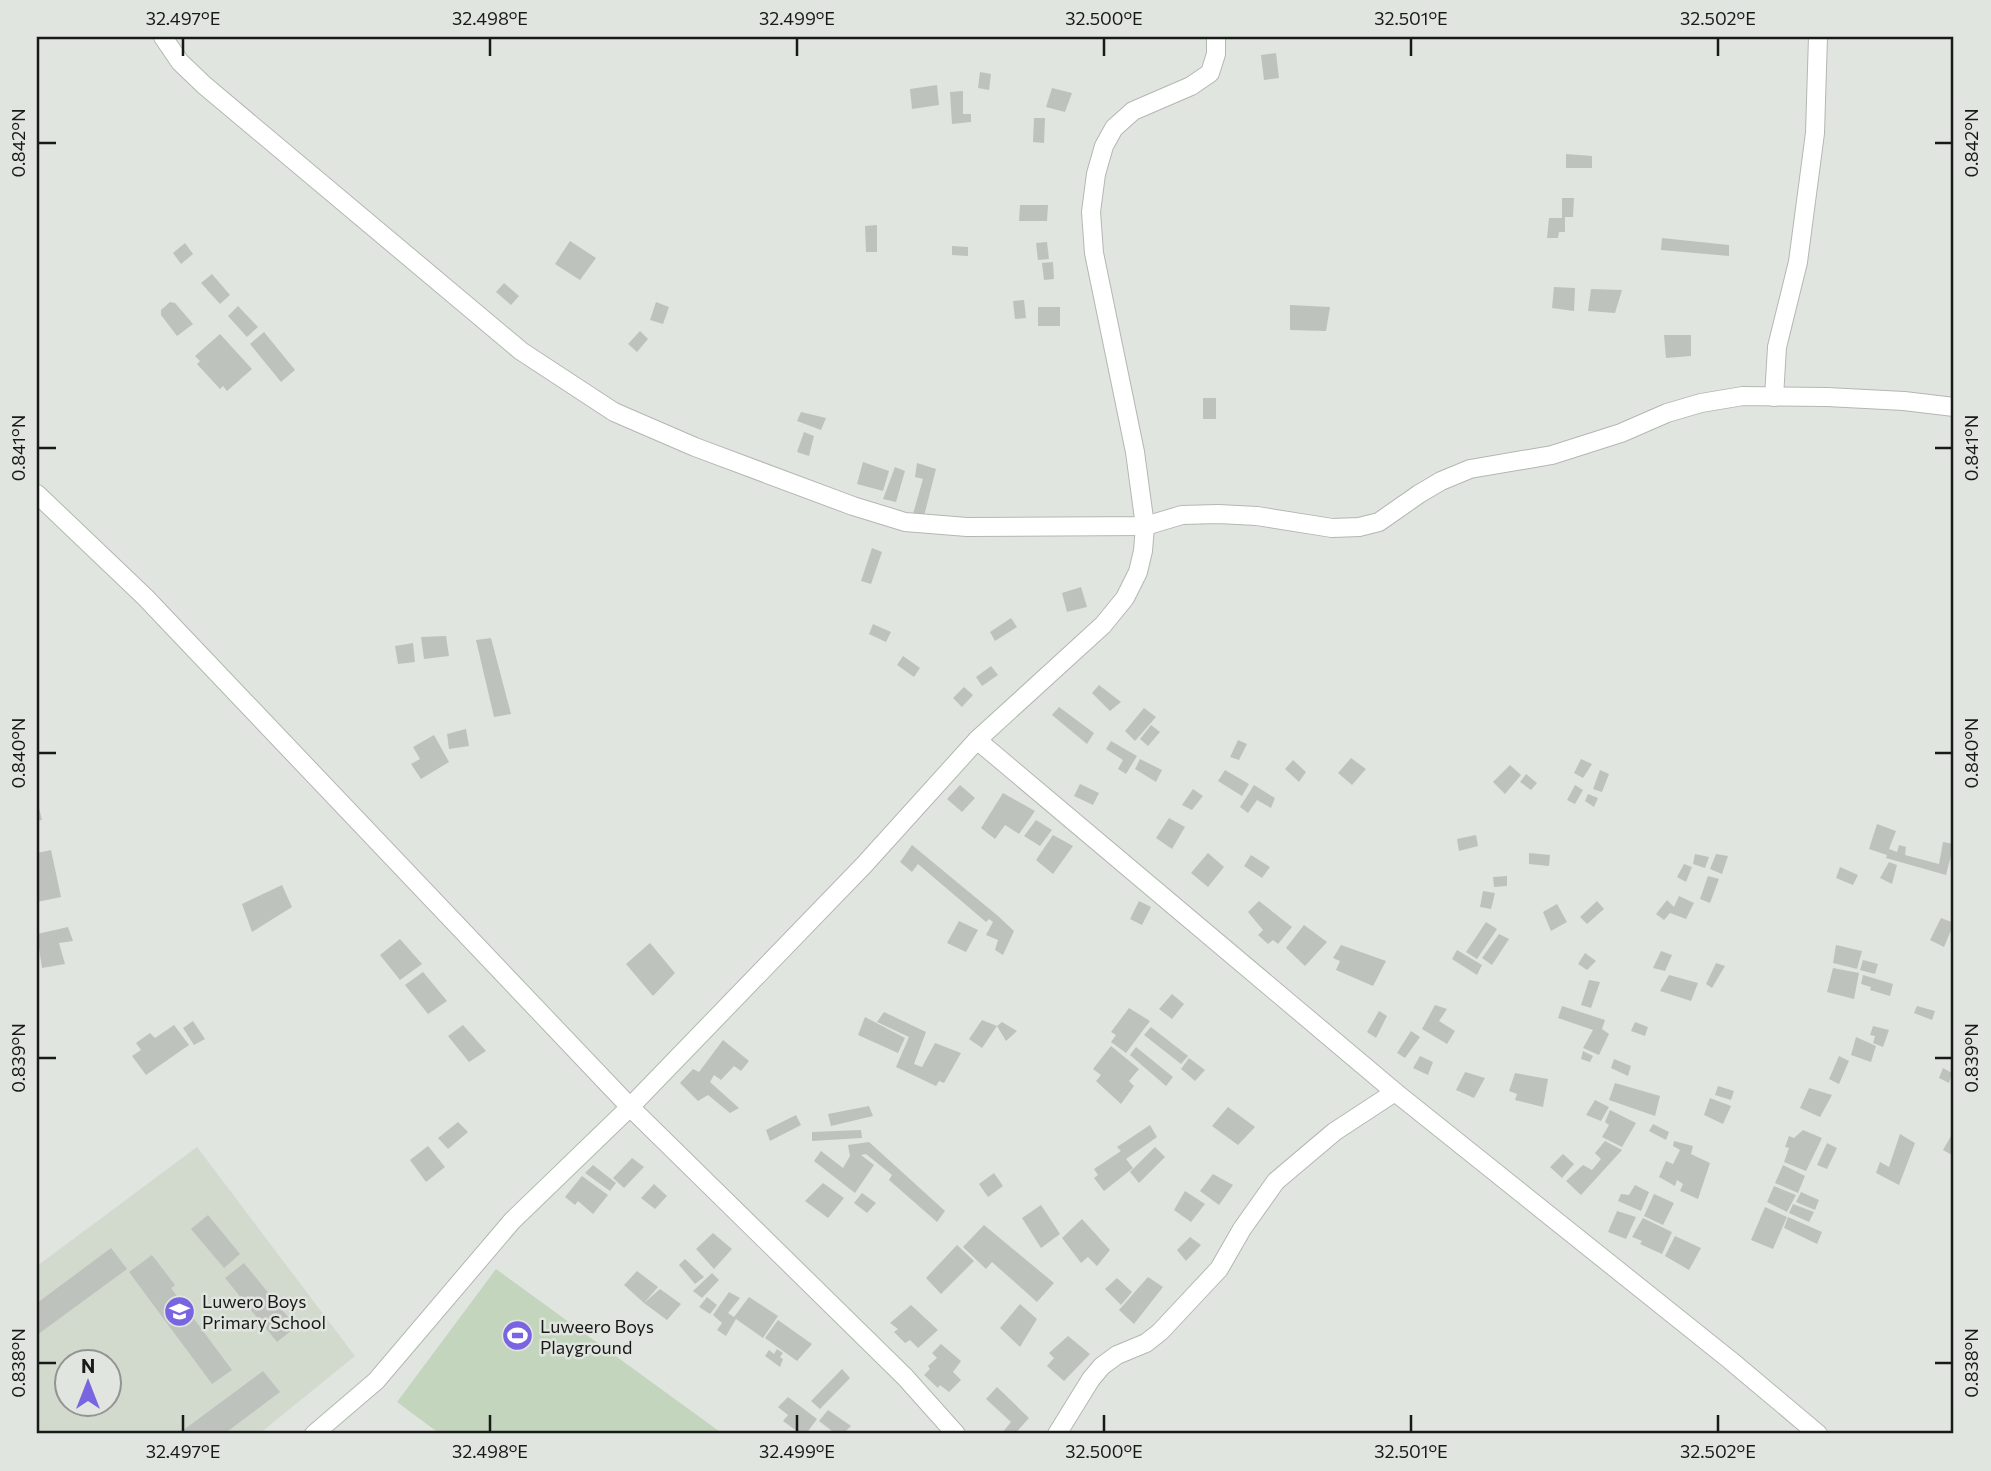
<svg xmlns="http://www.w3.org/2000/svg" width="1991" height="1471" font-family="Commissioner,sans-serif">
  <rect width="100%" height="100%" fill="#e1e5e0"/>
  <path fill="#d2dace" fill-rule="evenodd" d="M197,1147L355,1356L259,1434H37V1266ZM66,1362H108V1404H66Z"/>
  <polygon fill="#c3d5bc" points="496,1269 723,1434 440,1434 397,1402"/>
  <g fill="#bec2bd">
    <polygon points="1276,53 1279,78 1264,80 1261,55"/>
    <polygon points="980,72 991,74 989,90 978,88"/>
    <polygon points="937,85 939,105 912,109 910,89"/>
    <polygon points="1052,88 1072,93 1065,112 1046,107"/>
    <polygon points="963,91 963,114 971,114 971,122 952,124 950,92"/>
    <polygon points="1034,118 1045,118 1044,143 1033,142"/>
    <polygon points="1566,154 1592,156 1592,168 1566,168"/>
    <polygon points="1562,198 1574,198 1573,217 1565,217 1565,232 1559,232 1558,238 1547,238 1549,218 1562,218"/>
    <polygon points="1020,205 1048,205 1047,221 1019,221"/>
    <polygon points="877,225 877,252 866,252 865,226"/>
    <polygon points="1662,238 1729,245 1729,256 1661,250"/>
    <polygon points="570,241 596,258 580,280 555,264"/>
    <polygon points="1047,242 1049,259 1038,260 1036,243"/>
    <polygon points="185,243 193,254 181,264 173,253"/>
    <polygon points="952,246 968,247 968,256 952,255"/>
    <polygon points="1053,262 1054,279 1044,280 1042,263"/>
    <polygon points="212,274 230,295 220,304 201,283"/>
    <polygon points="504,283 519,296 511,305 496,292"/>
    <polygon points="1554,287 1575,288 1574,311 1552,308"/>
    <polygon points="1591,289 1622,290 1615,313 1588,311"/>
    <polygon points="1024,300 1026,318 1015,319 1013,301"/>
    <polygon points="170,302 175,303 193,324 177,336 161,315 161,310"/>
    <polygon points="656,302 669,307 663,324 650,320"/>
    <polygon points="1290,305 1330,307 1326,331 1290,330"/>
    <polygon points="238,306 258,327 247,337 228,316"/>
    <rect x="1038" y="307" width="22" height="19"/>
    <polygon points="640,331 648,339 637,352 628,344"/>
    <polygon points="264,332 295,370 281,382 250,344"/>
    <polygon points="220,334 252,369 227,391 223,386 220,389 197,364 200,361 195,356"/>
    <polygon points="1664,335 1691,335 1691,356 1666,358"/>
    <rect x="1203" y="398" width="13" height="21"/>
    <polygon points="801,412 826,418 821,430 797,421"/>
    <polygon points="804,432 814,436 809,456 797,452"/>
    <polygon points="863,462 889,471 883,491 857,484"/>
    <polygon points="917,463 936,469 924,516 913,514 923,479 915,477"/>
    <polygon points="895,467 905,471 896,502 883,499"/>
    <polygon points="872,548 882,552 871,584 861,581"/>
    <polygon points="1081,587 1087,607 1067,612 1062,593"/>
    <polygon points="1011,618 1017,627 995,641 990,632"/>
    <polygon points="873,624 891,632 886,642 869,634"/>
    <polygon points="446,636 449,656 424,659 421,637"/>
    <polygon points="491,638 511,714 494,717 476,640"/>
    <polygon points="413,643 415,662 398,664 395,646"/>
    <polygon points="903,656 920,668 914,677 897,665"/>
    <polygon points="991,666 998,675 982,686 976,677"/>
    <polygon points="1099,685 1121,702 1110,711 1092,693"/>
    <polygon points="964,687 973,695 962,707 953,698"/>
    <polygon points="1059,707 1094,733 1087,744 1052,715"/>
    <polygon points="1144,708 1156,717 1135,741 1125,731"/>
    <polygon points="1151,725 1160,732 1148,746 1140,739"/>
    <polygon points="466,729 469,746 449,749 447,734"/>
    <polygon points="434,735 449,762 421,779 411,764 420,759 413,747"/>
    <polygon points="1238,740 1247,744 1239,760 1230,757"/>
    <polygon points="1111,741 1137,756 1126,774 1118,769 1123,760 1106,749"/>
    <polygon points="1351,758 1366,769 1352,785 1338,773"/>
    <polygon points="1140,759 1162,770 1156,782 1135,769"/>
    <polygon points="1581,759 1592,764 1583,778 1574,773"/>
    <polygon points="1293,760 1306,772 1299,782 1285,769"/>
    <polygon points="1510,765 1521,775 1505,794 1493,782"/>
    <polygon points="1225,770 1249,784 1242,796 1218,781"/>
    <polygon points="1600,770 1609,774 1602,792 1593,789"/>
    <polygon points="1526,774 1537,783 1531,790 1520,782"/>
    <polygon points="1080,784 1099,793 1093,805 1074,796"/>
    <polygon points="960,785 975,798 962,812 947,799"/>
    <polygon points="1254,785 1275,798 1271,808 1257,800 1248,813 1240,807"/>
    <polygon points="1575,785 1583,790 1575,804 1567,800"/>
    <polygon points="1193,789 1203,796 1192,810 1182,805"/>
    <polygon points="1003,793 1035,811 1019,834 1005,825 995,839 981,828"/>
    <polygon points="1588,794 1598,798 1594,807 1585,801"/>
    <polygon points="37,800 42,820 37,821"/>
    <polygon points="1169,818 1185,827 1172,849 1156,838"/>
    <polygon points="1036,820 1052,830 1040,846 1024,836"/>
    <polygon points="1877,824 1896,831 1889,849 1897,852 1899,845 1906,847 1905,855 1939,864 1943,842 1954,844 1946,875 1886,858 1887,855 1869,849"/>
    <polygon points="1053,835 1073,846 1053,874 1036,860"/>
    <polygon points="1476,835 1478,846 1459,851 1457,839"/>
    <polygon points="912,845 998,916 1014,931 1003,955 995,950 998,940 986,935 993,922 989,919 986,922 918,864 912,872 900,862"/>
    <polygon points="51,850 61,897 37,902 37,853"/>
    <polygon points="1208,853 1224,867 1208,887 1191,873"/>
    <polygon points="1529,853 1550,855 1549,866 1529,864"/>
    <polygon points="1695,854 1709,857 1705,868 1693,864"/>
    <polygon points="1716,854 1728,856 1722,874 1710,869"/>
    <polygon points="1251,855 1270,867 1262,878 1244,866"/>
    <polygon points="1889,862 1897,865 1892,884 1880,878"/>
    <polygon points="1684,864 1692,867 1686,882 1677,877"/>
    <polygon points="1840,867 1858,875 1853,885 1836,878"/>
    <polygon points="1507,876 1507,886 1494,887 1493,877"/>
    <polygon points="1708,876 1719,879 1710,903 1700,899"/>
    <polygon points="282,885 292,907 252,932 242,904"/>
    <polygon points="1483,891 1495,893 1491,909 1480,907"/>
    <polygon points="1679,896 1694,903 1686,919 1670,913 1664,920 1656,914 1667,900 1674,907"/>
    <polygon points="1139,901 1151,907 1142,925 1130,919"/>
    <polygon points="1259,901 1292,927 1278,944 1273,940 1268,944 1258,935 1263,930 1248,912"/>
    <polygon points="1597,901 1604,909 1587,924 1580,917"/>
    <polygon points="1557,904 1567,922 1551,931 1543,912"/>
    <polygon points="1941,918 1954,923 1944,947 1930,940"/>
    <polygon points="959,921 978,930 966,952 947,943"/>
    <polygon points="1486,922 1497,929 1477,959 1466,952"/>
    <polygon points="1304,925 1327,942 1305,966 1286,948"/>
    <polygon points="68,927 73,941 59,943 65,964 42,968 37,934"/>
    <polygon points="1499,934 1509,939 1492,965 1482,958"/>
    <polygon points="400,939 422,964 400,980 380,955"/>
    <polygon points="650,943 675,973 653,996 626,964"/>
    <polygon points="1341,945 1386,961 1373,986 1336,970 1340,961 1333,958"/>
    <polygon points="1836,945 1862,951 1857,969 1833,963"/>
    <polygon points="1457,950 1482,965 1477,975 1452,959"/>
    <polygon points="1661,951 1672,955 1665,971 1653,968"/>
    <polygon points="1585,953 1596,961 1587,970 1578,964"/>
    <polygon points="1863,960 1878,964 1875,974 1860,970"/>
    <polygon points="1716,963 1725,966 1712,988 1706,984"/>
    <polygon points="1833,968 1859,973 1854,999 1827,992"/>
    <polygon points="423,972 447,1001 428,1014 405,985"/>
    <polygon points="1669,975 1698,983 1691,1001 1660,991"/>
    <polygon points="1863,975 1893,984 1890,996 1870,990 1871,987 1861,984"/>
    <polygon points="1589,980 1600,982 1591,1008 1581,1005"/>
    <polygon points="1172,994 1184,1004 1172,1019 1159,1009"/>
    <polygon points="1435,1005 1447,1009 1439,1021 1455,1031 1447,1044 1422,1029"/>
    <polygon points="1562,1006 1605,1020 1602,1029 1609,1034 1599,1055 1583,1048 1593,1030 1558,1018"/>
    <polygon points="1917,1006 1935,1011 1932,1020 1914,1013"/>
    <polygon points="1129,1008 1150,1021 1126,1053 1111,1042 1116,1035 1111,1032"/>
    <polygon points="1379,1011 1387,1016 1376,1038 1367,1032"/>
    <polygon points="884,1012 926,1032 914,1064 922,1067 935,1043 961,1053 944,1083 939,1081 936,1086 896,1067 909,1037 877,1022"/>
    <polygon points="865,1017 905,1038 898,1053 858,1035"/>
    <polygon points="982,1020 997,1026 982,1048 969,1039"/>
    <polygon points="193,1021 205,1039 194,1045 183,1028"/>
    <polygon points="1002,1022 1017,1031 1006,1041 997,1026"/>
    <polygon points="1635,1022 1648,1027 1645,1036 1631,1031"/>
    <polygon points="174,1025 189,1045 146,1075 132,1056 141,1050 136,1043 150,1033 155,1038"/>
    <polygon points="463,1025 486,1051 469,1062 448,1036"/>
    <polygon points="1873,1026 1889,1030 1883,1047 1873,1043 1875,1036 1870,1035"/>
    <polygon points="1151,1027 1188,1056 1181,1064 1144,1035"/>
    <polygon points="1411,1031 1420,1037 1405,1058 1397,1053"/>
    <polygon points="1856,1037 1876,1046 1871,1062 1851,1055"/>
    <polygon points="723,1040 749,1061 741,1071 734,1066 721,1080 714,1075 710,1082 739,1108 730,1113 708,1095 698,1101 680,1083 693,1069 699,1072"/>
    <polygon points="1111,1046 1139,1069 1129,1081 1134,1086 1121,1104 1096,1081 1101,1075 1093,1069"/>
    <polygon points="1136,1047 1173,1077 1166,1086 1130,1055"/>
    <polygon points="1583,1051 1593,1056 1590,1062 1581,1059"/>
    <polygon points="1420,1056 1433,1062 1428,1075 1413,1068"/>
    <polygon points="1839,1056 1849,1061 1839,1084 1829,1079"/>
    <polygon points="1189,1058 1205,1070 1195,1081 1181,1069"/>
    <polygon points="1614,1059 1631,1066 1628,1076 1611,1068"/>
    <polygon points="1943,1068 1952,1073 1949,1083 1939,1078"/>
    <polygon points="1465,1072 1485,1078 1474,1098 1456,1090"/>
    <polygon points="1515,1073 1548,1079 1543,1107 1515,1100 1517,1094 1509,1091"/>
    <polygon points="1615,1083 1660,1096 1655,1116 1609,1100"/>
    <polygon points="1718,1086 1734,1091 1731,1100 1715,1095"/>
    <polygon points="1809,1088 1832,1095 1820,1117 1800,1108"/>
    <polygon points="1710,1098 1731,1106 1723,1124 1704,1115"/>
    <polygon points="1595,1100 1609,1107 1601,1121 1586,1115"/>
    <polygon points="869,1106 873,1116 831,1126 828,1114"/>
    <polygon points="1228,1107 1255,1127 1238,1145 1212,1126"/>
    <polygon points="1610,1110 1636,1123 1622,1147 1602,1137 1609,1125 1605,1122"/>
    <polygon points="796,1115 801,1125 770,1141 766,1130"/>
    <polygon points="458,1122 468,1132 448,1149 438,1138"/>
    <polygon points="1653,1124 1669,1132 1666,1140 1649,1131"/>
    <polygon points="1150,1125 1157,1137 1126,1159 1133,1168 1104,1191 1094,1178 1098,1175 1094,1169 1121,1151 1117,1147"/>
    <polygon points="861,1130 862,1138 812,1141 812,1132"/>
    <polygon points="1803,1130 1822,1138 1806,1171 1784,1162 1789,1148 1785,1147 1789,1136 1794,1138"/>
    <polygon points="1900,1134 1915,1143 1899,1185 1876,1173 1880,1162 1889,1167"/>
    <polygon points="1951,1136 1954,1138 1952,1155 1943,1150"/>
    <polygon points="1605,1141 1622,1150 1581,1195 1566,1181 1583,1165 1592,1170 1601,1159 1595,1153"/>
    <polygon points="1674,1141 1693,1146 1691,1154 1710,1163 1698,1199 1680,1191 1683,1184 1677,1180 1675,1186 1659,1177 1666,1161 1673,1164 1680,1150 1673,1146"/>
    <polygon points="869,1142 945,1211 937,1222 889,1180 892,1175 866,1154 861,1155 874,1165 855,1193 814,1161 821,1151 843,1168 850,1156 848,1145"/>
    <polygon points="1827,1143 1837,1148 1827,1169 1817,1165"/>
    <polygon points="428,1146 445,1167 426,1182 410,1160"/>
    <polygon points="1155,1147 1165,1157 1139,1183 1130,1172"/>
    <polygon points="1563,1154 1574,1164 1562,1178 1550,1167"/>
    <polygon points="632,1158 644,1167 624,1188 613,1178"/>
    <polygon points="593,1165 616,1183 610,1191 585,1173"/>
    <polygon points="1783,1165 1805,1176 1798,1193 1775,1183"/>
    <polygon points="994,1173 1003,1186 988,1197 979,1184"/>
    <polygon points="1213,1174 1233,1185 1219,1205 1200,1191"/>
    <polygon points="582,1176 608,1195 593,1214 578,1201 575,1205 565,1197"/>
    <polygon points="823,1183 844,1198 828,1218 805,1201"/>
    <polygon points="654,1184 667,1196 655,1209 641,1198"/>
    <polygon points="1635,1185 1649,1192 1641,1211 1618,1201 1621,1194 1629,1195"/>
    <polygon points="1774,1186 1796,1195 1787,1212 1767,1202"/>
    <polygon points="1185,1191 1205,1204 1191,1222 1174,1210"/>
    <polygon points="1801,1192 1819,1200 1815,1210 1796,1202"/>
    <polygon points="862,1193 876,1203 867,1213 854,1203"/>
    <polygon points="1654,1194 1674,1203 1663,1225 1644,1216"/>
    <polygon points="1793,1204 1814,1212 1809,1222 1789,1213"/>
    <polygon points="1041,1205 1060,1234 1041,1248 1022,1218"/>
    <polygon points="1765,1207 1787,1217 1773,1249 1751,1240"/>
    <polygon points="1617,1211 1636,1217 1626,1239 1608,1232"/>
    <polygon points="208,1215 240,1254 224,1268 191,1229"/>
    <polygon points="1788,1217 1822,1232 1817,1244 1784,1228"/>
    <polygon points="1643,1218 1672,1232 1662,1254 1640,1244 1642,1241 1632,1237"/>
    <polygon points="1082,1219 1110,1250 1097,1266 1088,1257 1081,1263 1062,1238"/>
    <polygon points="984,1225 1054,1283 1037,1302 992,1262 986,1269 963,1247"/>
    <polygon points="713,1233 732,1249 714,1269 696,1249"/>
    <polygon points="1675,1236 1701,1248 1689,1270 1665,1256"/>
    <polygon points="1190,1237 1201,1245 1186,1261 1177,1250"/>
    <polygon points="957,1245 974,1261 941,1294 926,1278"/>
    <polygon points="111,1248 127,1269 37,1335 37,1303"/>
    <polygon points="152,1255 175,1285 171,1288 232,1370 212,1384 129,1272"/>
    <polygon points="685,1259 704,1277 695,1284 679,1265"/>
    <polygon points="244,1263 296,1327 277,1342 225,1278"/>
    <polygon points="637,1271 658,1287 644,1303 660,1289 681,1304 667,1320 644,1303 624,1285"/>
    <polygon points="712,1273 719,1280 702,1298 693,1291"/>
    <polygon points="1148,1277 1163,1287 1134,1324 1119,1310"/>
    <polygon points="1117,1278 1132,1292 1121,1305 1105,1289"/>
    <polygon points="729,1292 740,1298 728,1313 734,1317 749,1297 778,1316 763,1338 736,1319 726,1336 717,1330 722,1323 713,1315"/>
    <polygon points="707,1297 717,1305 710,1314 699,1307"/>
    <polygon points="1020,1304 1037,1319 1020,1347 1000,1328"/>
    <polygon points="911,1305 938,1330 918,1348 910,1340 905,1343 894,1332 898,1329 890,1323"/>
    <polygon points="778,1320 812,1344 797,1361 765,1338"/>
    <polygon points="1068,1336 1090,1354 1064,1381 1047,1366 1054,1358 1049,1353"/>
    <polygon points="941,1344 961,1361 953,1372 961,1380 949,1392 940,1385 938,1388 924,1375 930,1369 928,1366 937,1358 932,1353"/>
    <polygon points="777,1349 783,1353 780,1357 783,1359 780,1367 765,1356 769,1350 774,1354"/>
    <polygon points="842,1369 850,1378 820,1409 811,1401"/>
    <polygon points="263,1371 280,1392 224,1434 178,1434"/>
    <polygon points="997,1387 1029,1418 1015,1434 1001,1434 1011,1422 986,1399"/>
    <polygon points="788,1397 817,1419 806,1434 801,1434 783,1421 788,1415 778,1407"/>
    <polygon points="828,1410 851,1426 843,1434 836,1434 819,1421"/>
  </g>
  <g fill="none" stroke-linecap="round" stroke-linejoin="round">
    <defs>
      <g id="minor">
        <polyline points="163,37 180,62 204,85 521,351 614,412 695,447 853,506 905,522 967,527 1145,526 1182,515 1218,514 1257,516 1332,528 1359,527 1379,522 1419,494 1441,481 1470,469 1552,455 1621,433 1667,413 1701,403 1743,396 1827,397 1904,401 1954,407"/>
        <polyline points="1774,397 1777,347 1798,262 1815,133 1818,37"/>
        <polyline points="37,494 145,597 630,1107 905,1377 956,1434"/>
        <polyline points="977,740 1395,1092 1730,1360 1818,1434"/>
        <polyline points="314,1434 376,1381 512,1221 630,1107 864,865 977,740 1103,625 1125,598 1138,572 1143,551 1145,526 1135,452 1094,253 1091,212 1096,174 1104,146 1114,128 1133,111 1191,86 1210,73 1216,54 1216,37"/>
        <polyline points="1057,1434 1091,1379 1102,1366 1117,1355 1146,1343 1160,1332 1219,1269 1242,1229 1276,1181 1334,1132 1395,1092"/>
      </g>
    </defs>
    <use href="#minor" stroke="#b3b7b2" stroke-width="20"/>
    <use href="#minor" stroke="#fff" stroke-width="18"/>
  </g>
  <path fill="none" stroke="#181a18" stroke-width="2.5" d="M183,38V56M490,38V56M797,38V56M1104,38V56M1411,38V56M1718,38V56M38,143H56M1935,143H1952M38,448H56M1935,448H1952M38,753H56M1935,753H1952M38,1058H56M1935,1058H1952M38,1363H56M1935,1363H1952M183,1415V1432M490,1415V1432M797,1415V1432M1104,1415V1432M1411,1415V1432M1718,1415V1432"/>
  <defs>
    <symbol id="school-disc" viewBox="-11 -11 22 22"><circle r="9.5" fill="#7965e0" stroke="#e1e5e0"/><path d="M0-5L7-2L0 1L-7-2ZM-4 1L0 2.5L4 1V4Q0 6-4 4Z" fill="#fff"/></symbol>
    <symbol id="stadium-disc" viewBox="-11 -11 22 22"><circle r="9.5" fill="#7965e0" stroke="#e1e5e0"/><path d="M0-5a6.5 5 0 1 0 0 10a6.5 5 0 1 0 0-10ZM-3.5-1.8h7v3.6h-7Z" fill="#fff"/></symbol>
  </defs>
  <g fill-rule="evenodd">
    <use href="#school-disc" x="162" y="1294" width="35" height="35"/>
    <use href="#stadium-disc" x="500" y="1318" width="35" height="35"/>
  </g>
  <g text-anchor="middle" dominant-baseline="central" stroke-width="5" stroke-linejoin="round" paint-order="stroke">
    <g font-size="18" fill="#181a18" stroke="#e1e5e0" text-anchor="start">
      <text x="202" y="1301">Luwero Boys<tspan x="202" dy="21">Primary School</tspan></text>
      <text x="540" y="1326">Luweero Boys<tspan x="540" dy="21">Playground</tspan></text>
    </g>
  </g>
  <rect width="1991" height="1471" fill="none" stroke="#e1e5e0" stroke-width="77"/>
  <g transform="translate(88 1383)"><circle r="33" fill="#e1e5e0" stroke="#919490" stroke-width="2"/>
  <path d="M0-5L12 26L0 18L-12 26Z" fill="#7965e0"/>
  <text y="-10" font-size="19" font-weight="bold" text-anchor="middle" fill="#181a18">N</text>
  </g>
  <rect x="38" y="38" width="1914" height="1394" fill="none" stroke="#181a18" stroke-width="2.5"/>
  <g font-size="18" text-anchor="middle" fill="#181a18">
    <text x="183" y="25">32.497°E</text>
    <text x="490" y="25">32.498°E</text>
    <text x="797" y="25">32.499°E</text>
    <text x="1104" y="25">32.500°E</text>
    <text x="1411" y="25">32.501°E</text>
    <text x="1718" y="25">32.502°E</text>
    <text transform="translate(19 143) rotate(-90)" y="6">0.842°N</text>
    <text transform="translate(1972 143) rotate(-90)" y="6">0.842°N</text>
    <text transform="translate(19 448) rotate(-90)" y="6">0.841°N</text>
    <text transform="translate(1972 448) rotate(-90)" y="6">0.841°N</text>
    <text transform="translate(19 753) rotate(-90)" y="6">0.840°N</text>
    <text transform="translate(1972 753) rotate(-90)" y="6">0.840°N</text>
    <text transform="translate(19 1058) rotate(-90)" y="6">0.839°N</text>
    <text transform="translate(1972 1058) rotate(-90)" y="6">0.839°N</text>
    <text transform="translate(19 1363) rotate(-90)" y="6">0.838°N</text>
    <text transform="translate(1972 1363) rotate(-90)" y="6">0.838°N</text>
    <text x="183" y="1458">32.497°E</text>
    <text x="490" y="1458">32.498°E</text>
    <text x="797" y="1458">32.499°E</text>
    <text x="1104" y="1458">32.500°E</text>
    <text x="1411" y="1458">32.501°E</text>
    <text x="1718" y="1458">32.502°E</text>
  </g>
</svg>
